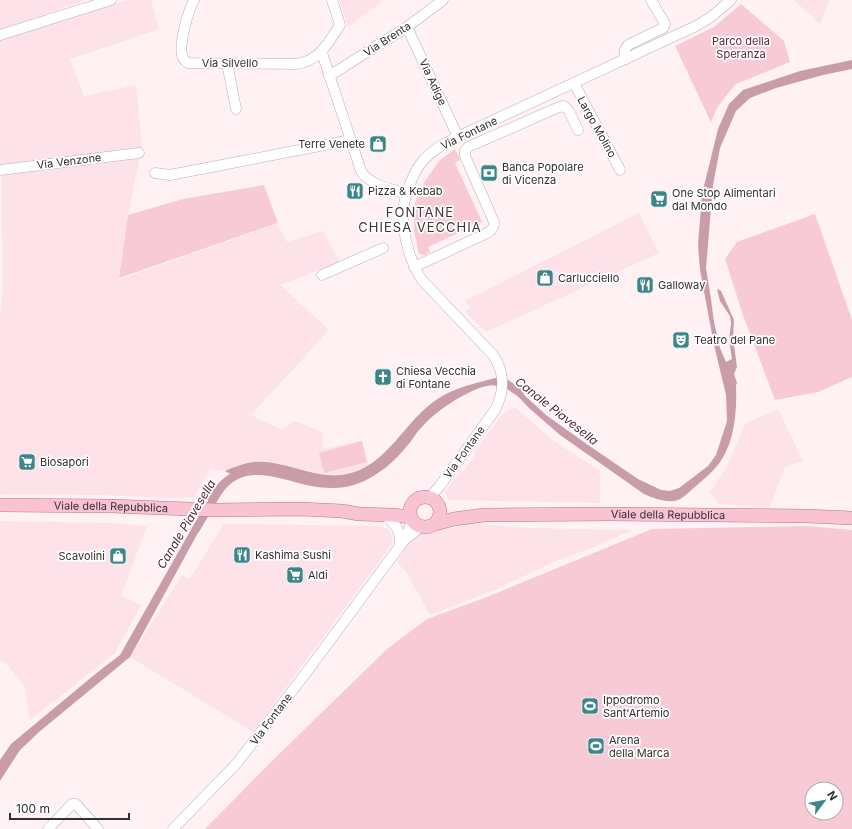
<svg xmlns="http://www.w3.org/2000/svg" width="852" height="829" font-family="Inter,sans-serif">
  <rect width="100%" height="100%" fill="#fff1f4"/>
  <g fill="#fde3e9">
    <polygon points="0,0 87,0 0,30"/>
    <polygon points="128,0 151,0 159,29 70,59 84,96 136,85 142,148 128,215 118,280 277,224 287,242 323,231 340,262 280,285 329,330 251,415 282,430 294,421 323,432 322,449 361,441 369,465 346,474 330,475 263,462 242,464 225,471 210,469 194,497 172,498 97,495 0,494 0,315 3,291 1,173 0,157 0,40 31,28"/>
    <polygon points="339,0 384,0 348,27"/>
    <polygon points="794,0 830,0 820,24"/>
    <polygon points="639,213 659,253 486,332 465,311 471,308 465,301"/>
    <polygon points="515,407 551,439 600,471 600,503 449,500 445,492 460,471 463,472 475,455 474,452 501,416 507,411"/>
    <polygon points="778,409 803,461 785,467 770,507 718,504 710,492 726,468 745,424"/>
    <polygon points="0,521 111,523 147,526 121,596 141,605 115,653 30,720 24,685 8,666 0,660"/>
    <polygon points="466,523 530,528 633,530 587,550 556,561 497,589 430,615 406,572 397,562 412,537 420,533 433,532 440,528 455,528"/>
    <polygon points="230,524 379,526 388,529 391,534 393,540 392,544 253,732 130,657 182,575 190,579 223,525"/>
  </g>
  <g fill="#f7cad6" fill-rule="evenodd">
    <polygon points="741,4 784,41 790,62 736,84 725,97 717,108 711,122 675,46 714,27"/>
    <polygon points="455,149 460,160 455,163 482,222 428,247 430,252 425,255 419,254 414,230 415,203 423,184 439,161"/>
    <polygon points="264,185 278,223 119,278 128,215 183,199"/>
    <polygon points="815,214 852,320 852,377 818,392 775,400 743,315 725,259 737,242"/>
    <polygon points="362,441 367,462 324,473 319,453"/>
    <path d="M808,526L852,530V829H205L270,763L387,649L427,619L487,597L652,529ZM812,789H836V813H812Z"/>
  </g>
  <g fill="#c89da9">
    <path d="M852,60V69L823,75L776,88L750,98L736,111L720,148L713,185L706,268L711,299L714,322L720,348L726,362L732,359L729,340L731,323L730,316L720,301L717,289L721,291L734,320L733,338L737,367L734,374L737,383L736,385C737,410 735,441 720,462C714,471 704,479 696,486C690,491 682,500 674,501C663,502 653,498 644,494L560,435L529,408L512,390L511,383L546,415L588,445L638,479L661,490L670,491L679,488L708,466L716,455L727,421L726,395L714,345L700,270L698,245L702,194L718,129L729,104L743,90L800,71Z"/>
    <path d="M496,378L497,385C486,385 478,388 468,393C450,402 433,414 420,429C415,434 412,441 407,446C395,461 380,474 362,482C344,490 325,489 306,485C286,480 257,469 238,479C228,484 223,492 217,500H207C213,490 219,480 230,474L225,471C234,467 244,463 254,462C284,459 316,481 347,474C388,466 405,419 439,398C454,388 479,382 496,378Z"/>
    <polygon points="197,519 205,520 130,657 39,732 20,750 0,781 0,760 11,744 99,671 120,655"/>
  </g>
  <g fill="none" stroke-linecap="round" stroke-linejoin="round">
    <g stroke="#c89da9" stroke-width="8">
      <polyline points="497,382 507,384 520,393"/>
      <polyline points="196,529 218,492"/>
    </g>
    <defs>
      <g id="minor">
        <path d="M194,0C188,11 179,44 182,55C183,59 185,61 188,63L295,64C319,62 328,43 340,25L332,0"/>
        <polyline points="407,27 458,137"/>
        <polyline points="0,35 111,0"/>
        <path d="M322,51L323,56L361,171C370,186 392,189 407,194"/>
        <path d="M626,59C623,54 624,50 628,45L663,28L665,24L651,0"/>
        <polyline points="227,63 236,109"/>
        <polyline points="329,76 407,27 443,0"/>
        <polyline points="574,83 620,170"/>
        <polyline points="0,170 139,153"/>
        <polyline points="155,173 170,175 351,140"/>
        <path d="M414,267L485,234C491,231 494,229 494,222L465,156V151L468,147L559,107L564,106L569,111L578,130"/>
        <polyline points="322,275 383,248"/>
        <path d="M429,498L439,487L495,410C505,390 505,373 493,355L422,280C410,263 403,235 403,213C403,200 413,172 422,162C433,148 450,141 466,133L696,26L711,17L731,0"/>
        <path d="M384,515C397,525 400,529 400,546"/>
        <polyline points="405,539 421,527"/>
        <polyline points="48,829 72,804 76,804 98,829"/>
        <polyline points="173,829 237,763 309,669 405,539 412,521"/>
      </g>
      <g id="major">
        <circle cx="425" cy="512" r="15"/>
        <path id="s1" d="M0,505L111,506L215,510L300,509L342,511L359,514L392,515L410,517"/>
        <path id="s2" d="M435,524L454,519L484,515L609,514L806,516L852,518"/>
      </g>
    </defs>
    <use href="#minor" stroke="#bcacb0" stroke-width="11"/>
    <use href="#major" stroke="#b37587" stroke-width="14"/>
    <use href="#minor" stroke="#fff" stroke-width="10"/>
    <use href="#major" stroke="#fac3d3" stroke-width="13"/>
  </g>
  <defs>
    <symbol id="shop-square" viewBox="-11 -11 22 22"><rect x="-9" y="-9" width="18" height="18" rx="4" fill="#3c8588" stroke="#fff"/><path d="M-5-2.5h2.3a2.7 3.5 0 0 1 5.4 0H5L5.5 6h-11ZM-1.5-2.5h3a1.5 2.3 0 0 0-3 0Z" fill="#fff"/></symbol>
    <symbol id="bank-square" viewBox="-11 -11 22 22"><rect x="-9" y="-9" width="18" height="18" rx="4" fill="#3c8588" stroke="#fff"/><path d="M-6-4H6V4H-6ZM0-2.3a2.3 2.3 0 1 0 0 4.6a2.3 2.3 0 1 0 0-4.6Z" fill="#fff"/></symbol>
    <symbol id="restaurant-square" viewBox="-11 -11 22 22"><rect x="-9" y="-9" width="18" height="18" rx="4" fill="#3c8588" stroke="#fff"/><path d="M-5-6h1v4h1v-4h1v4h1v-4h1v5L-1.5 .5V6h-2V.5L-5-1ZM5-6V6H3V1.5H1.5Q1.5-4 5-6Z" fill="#fff"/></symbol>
    <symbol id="supermarket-square" viewBox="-11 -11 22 22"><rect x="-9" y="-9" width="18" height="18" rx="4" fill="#3c8588" stroke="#fff"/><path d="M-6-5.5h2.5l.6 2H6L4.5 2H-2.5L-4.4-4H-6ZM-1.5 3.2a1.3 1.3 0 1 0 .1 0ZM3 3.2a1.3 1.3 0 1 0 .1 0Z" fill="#fff"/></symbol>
    <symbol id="theatre-square" viewBox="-11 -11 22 22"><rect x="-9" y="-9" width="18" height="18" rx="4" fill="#3c8588" stroke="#fff"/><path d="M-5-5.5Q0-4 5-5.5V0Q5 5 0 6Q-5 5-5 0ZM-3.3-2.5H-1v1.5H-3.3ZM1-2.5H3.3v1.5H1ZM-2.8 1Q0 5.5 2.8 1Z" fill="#fff"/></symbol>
    <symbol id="church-square" viewBox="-11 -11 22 22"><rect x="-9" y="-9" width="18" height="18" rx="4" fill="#3c8588" stroke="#fff"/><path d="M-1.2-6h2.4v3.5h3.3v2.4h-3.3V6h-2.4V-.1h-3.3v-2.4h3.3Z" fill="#fff"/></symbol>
    <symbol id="stadium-square" viewBox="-11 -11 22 22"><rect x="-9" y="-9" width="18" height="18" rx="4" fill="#3c8588" stroke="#fff"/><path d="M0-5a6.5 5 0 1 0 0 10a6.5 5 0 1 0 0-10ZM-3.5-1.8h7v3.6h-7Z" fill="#fff"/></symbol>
  </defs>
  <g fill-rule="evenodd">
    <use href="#shop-square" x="368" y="134" width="20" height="20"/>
    <use href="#bank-square" x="479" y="163" width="20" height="20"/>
    <use href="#restaurant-square" x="345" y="181" width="20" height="20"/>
    <use href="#supermarket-square" x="649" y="189" width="20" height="20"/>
    <use href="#shop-square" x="535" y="268" width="20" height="20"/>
    <use href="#restaurant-square" x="635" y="275" width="20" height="20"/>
    <use href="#theatre-square" x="671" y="330" width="20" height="20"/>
    <use href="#church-square" x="373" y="367" width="20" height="20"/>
    <use href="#supermarket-square" x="17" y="452" width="20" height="20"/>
    <use href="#restaurant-square" x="232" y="545" width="20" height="20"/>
    <use href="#shop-square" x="108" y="546" width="20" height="20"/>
    <use href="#supermarket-square" x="285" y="565" width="20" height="20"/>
    <use href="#stadium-square" x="580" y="696" width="20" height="20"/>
    <use href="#stadium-square" x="586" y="736" width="20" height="20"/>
  </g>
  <g text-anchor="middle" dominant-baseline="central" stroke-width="3.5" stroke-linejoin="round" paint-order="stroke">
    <g font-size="11" fill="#342e30" stroke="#fff">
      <text transform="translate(387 39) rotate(-33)">Via Brenta</text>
      <text x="230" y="63">Via Silvello</text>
      <text transform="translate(433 82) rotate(65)">Via Adige</text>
      <text transform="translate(597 127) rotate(61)">Largo Molino</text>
      <text transform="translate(469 133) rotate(-26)">Via Fontane</text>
      <text transform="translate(69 161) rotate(-7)">Via Venzone</text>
      <text transform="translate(464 452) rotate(-54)">Via Fontane</text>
      <text stroke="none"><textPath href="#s1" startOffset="111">Viale della Repubblica</textPath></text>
      <text stroke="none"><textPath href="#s2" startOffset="234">Viale della Repubblica</textPath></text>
      <text transform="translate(271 719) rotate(-53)">Via Fontane</text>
    </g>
    <g font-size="11" fill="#5b2437" stroke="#fff">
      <text x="741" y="41">Parco della<tspan x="741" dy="13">Speranza</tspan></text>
    </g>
    <g font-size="11" fill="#342e30" stroke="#fff" text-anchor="start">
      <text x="365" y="144" text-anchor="end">Terre Venete</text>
      <text x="502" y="167">Banca Popolare<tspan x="502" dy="13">di Vicenza</tspan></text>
      <text x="368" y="191">Pizza &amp; Kebab</text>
      <text x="672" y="193">One Stop Alimentari<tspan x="672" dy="13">dal Mondo</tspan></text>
      <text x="558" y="278">Carlucciello</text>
      <text x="658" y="285">Galloway</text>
      <text x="694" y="340">Teatro del Pane</text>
      <text x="396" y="371">Chiesa Vecchia<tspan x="396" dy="13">di Fontane</tspan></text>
      <text x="40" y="462">Biosapori</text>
      <text x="255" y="555">Kashima Sushi</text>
      <text x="105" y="556" text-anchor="end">Scavolini</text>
      <text x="308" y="575">Aldi</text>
      <text x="603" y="700">Ippodromo<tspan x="603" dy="13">Sant'Artemio</tspan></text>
      <text x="609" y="740">Arena<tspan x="609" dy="13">della Marca</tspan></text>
    </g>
    <g font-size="12" font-style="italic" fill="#551f32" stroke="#fff">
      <text transform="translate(557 411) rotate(38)">Canale Piavesella</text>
      <text transform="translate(186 524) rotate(-59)">Canale Piavesella</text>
    </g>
    <g font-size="13" letter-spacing="1" fill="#413437" stroke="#fff">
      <text x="420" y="212">FONTANE<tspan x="420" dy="15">CHIESA VECCHIA</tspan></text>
    </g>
  </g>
  <g transform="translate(824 801) rotate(58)"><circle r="19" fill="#ffffff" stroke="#aeabac"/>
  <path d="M0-3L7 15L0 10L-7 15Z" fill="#3c8588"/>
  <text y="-6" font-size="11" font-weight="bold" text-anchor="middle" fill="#342e30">N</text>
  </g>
  <path d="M10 813v6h119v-6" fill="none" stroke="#342e30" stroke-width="2"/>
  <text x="16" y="813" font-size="12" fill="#342e30" stroke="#ffffff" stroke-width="3" paint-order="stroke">100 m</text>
</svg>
